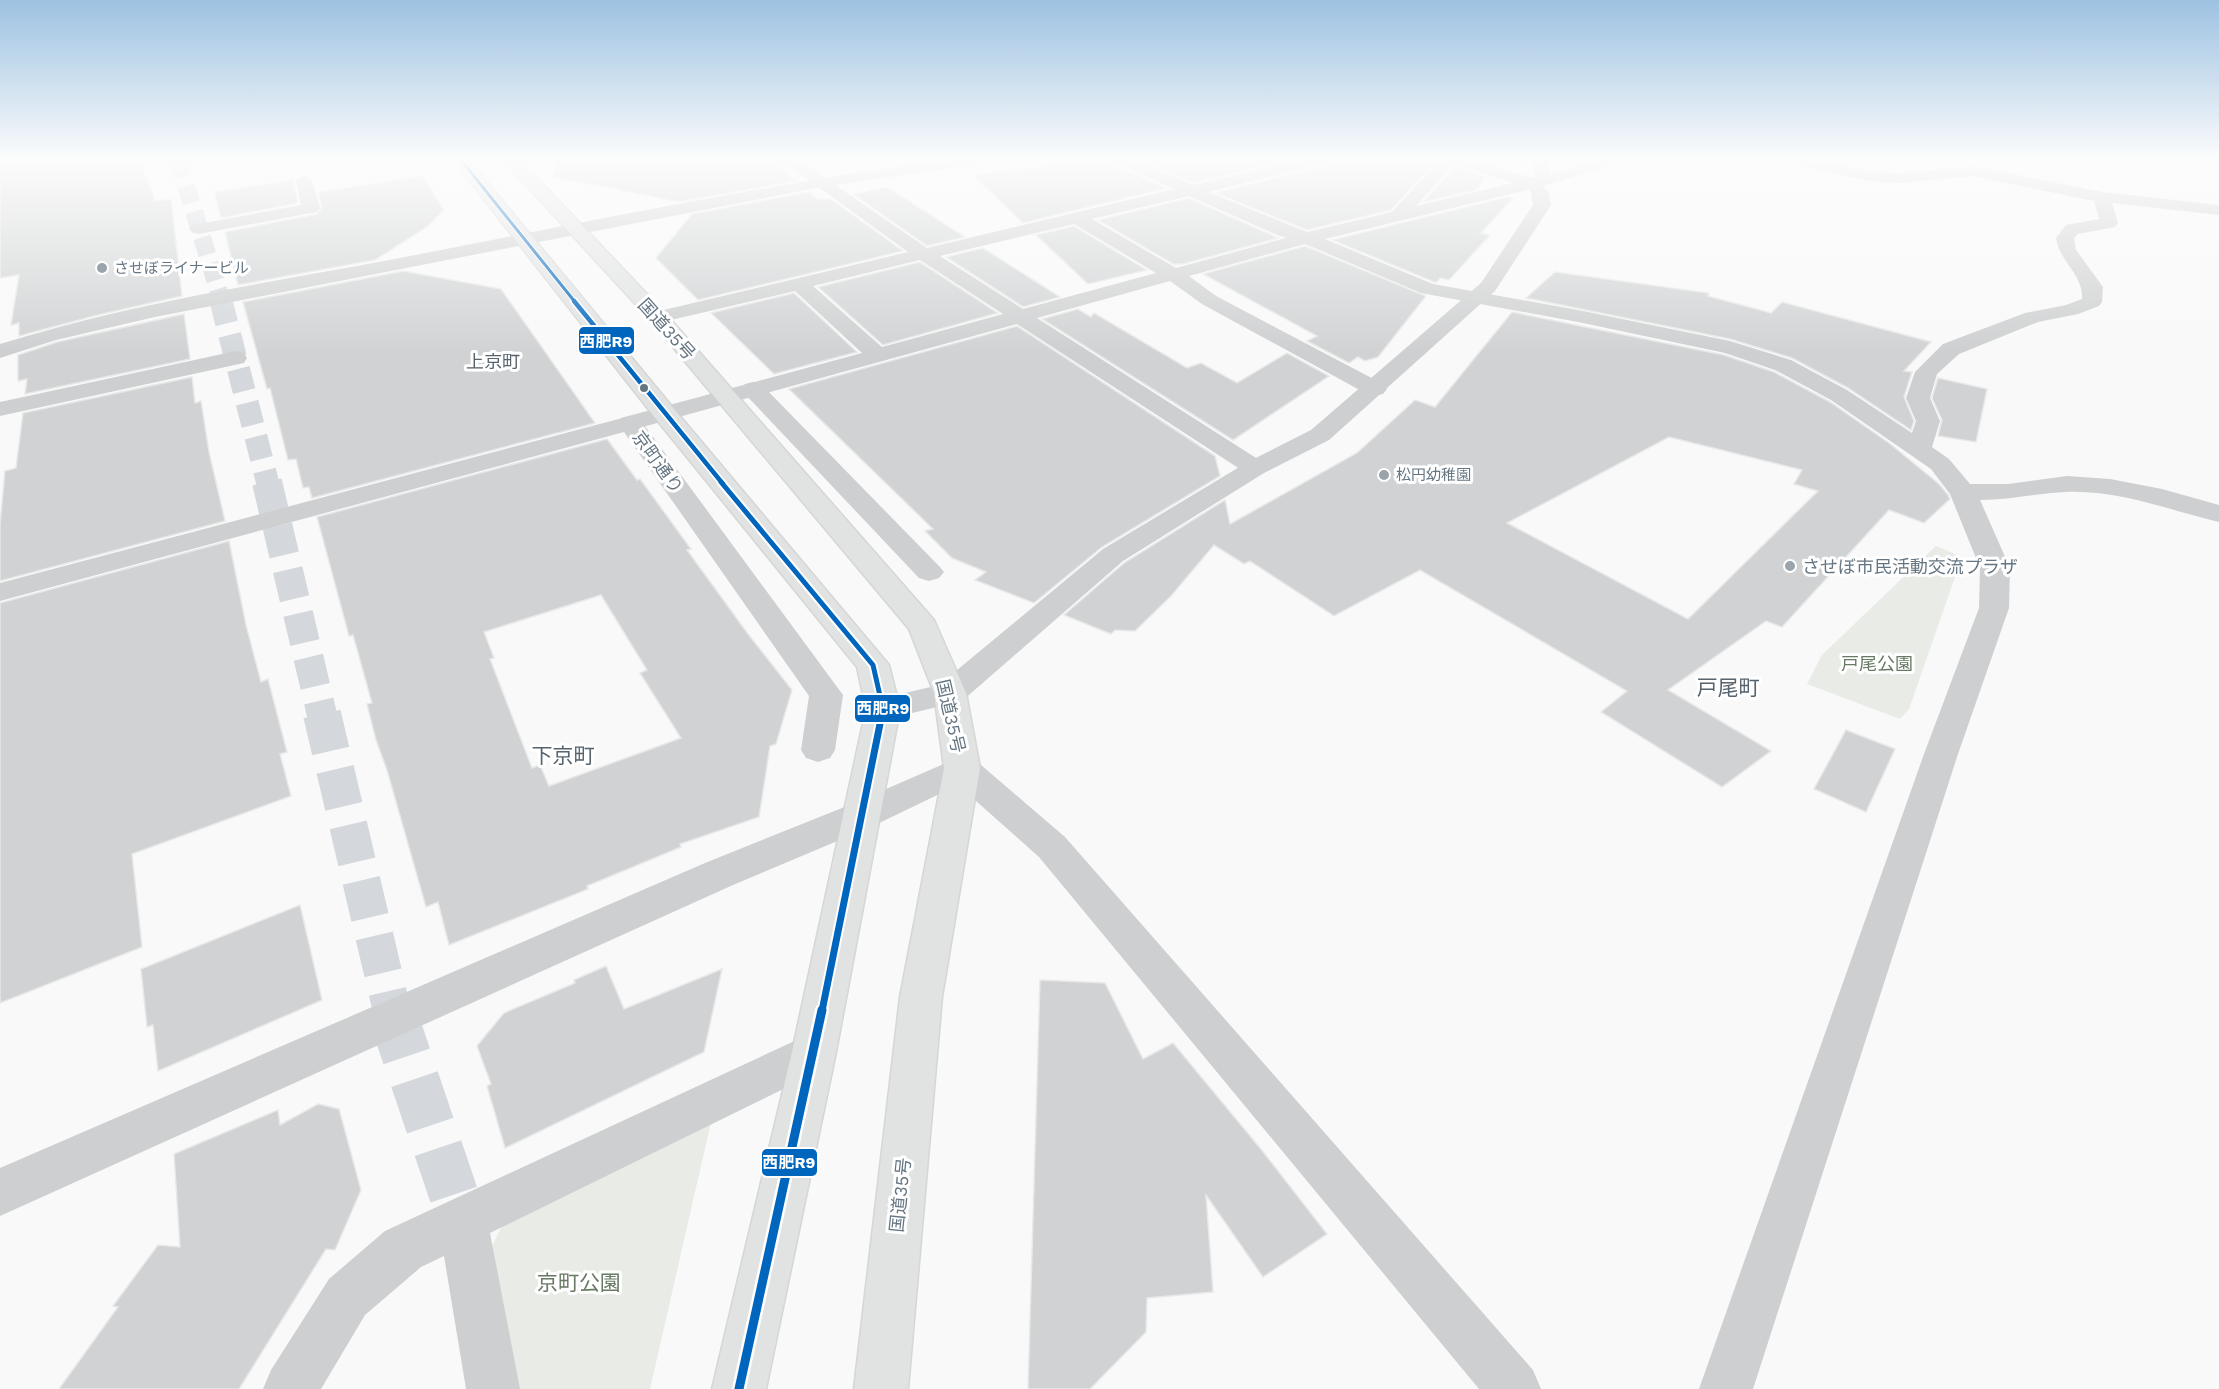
<svg xmlns="http://www.w3.org/2000/svg" width="2219" height="1389" font-family="'Work Sans','Noto Sans JP',sans-serif">
  <rect width="100%" height="100%" fill="#f9f9f9"/>
  <g fill="#e8ebe6">
    <polygon points="1936,546 1962,557 1909,709 1900,719 1807,684 1822,655"/>
    <polygon points="714,1109 650,1389 506,1389 487,1257 506,1217"/>
  </g>
  <g fill="#d0d2d3" stroke="#e8e8e8" stroke-width="1.5" fill-rule="evenodd">
    <polygon points="0,160 140,160 155,201 171,199 182,296 98,315 19,336 19,323 11,325 19,275 0,278"/>
    <polygon points="556,160 779,160 782,169 796,181 679,202 554,177"/>
    <polygon points="1090,160 1111,160 1114,165 1167,188 1023,223 973,175"/>
    <polygon points="1139,160 1292,160 1193,183"/>
    <polygon points="1330,160 1436,161 1391,210 1307,230 1215,193 1327,165"/>
    <polygon points="1454,167 1485,177 1476,190 1423,202"/>
    <polygon points="422,176 444,210 427,227 375,260 238,285 225,232 317,214 322,207 318,192"/>
    <polygon points="293,180 298,203 221,218 214,192"/>
    <polygon points="887,187 965,237 927,246 853,194"/>
    <polygon points="809,192 818,199 831,199 903,251 698,300 656,258 692,214"/>
    <polygon points="1507,197 1513,198 1481,233 1490,235 1449,280 1440,278 1437,282 1434,282 1332,240"/>
    <polygon points="1189,198 1274,236 1279,238 1183,264 1173,264 1098,220"/>
    <polygon points="1074,226 1147,270 1088,284 1036,235"/>
    <polygon points="1305,246 1426,296 1378,357 1365,361 1358,357 1349,363 1307,341 1317,336 1203,274"/>
    <polygon points="983,248 1060,297 1023,307 946,257"/>
    <polygon points="920,262 998,313 883,345 818,287"/>
    <polygon points="403,271 501,289 595,423 312,498 309,487 303,488 296,459 288,460 270,388 267,389 243,302"/>
    <polygon points="1555,272 1709,293 1708,296 1771,313 1782,302 1931,342 1904,371 1912,372 1904,397 1914,421 1911,430 1848,388 1792,358 1730,339 1526,298"/>
    <polygon points="794,293 857,352 774,374 711,313"/>
    <polygon points="1078,309 1091,317 1094,313 1187,368 1201,363 1237,383 1287,353 1329,376 1233,440 1042,319"/>
    <path d="M1512,312L1724,355L1774,372L1830,402L1889,443L1939,484L1948,495L1950,499L1924,523L1889,510L1782,627L1766,621L1668,690L1771,751L1722,787L1601,712L1627,691L1420,570L1334,616L1250,561L1244,564L1214,545L1171,596L1135,631L1115,630L1111,634L1064,615L1124,563L1225,500L1230,524L1357,453L1415,400L1435,407ZM1669,437L1802,470L1794,484L1818,491L1688,619L1507,523Z"/>
    <polygon points="184,314 190,359 25,394 27,379 18,381 18,355 57,342"/>
    <polygon points="1017,326 1215,456 1220,476 1102,547 1034,603 975,580 986,572 952,558 925,531 933,529 789,389"/>
    <polygon points="192,377 195,403 201,401 209,452 225,521 0,581 0,524 5,471 16,468 23,413"/>
    <polygon points="1938,378 1987,389 1976,442 1938,436 1942,420 1932,398"/>
    <path d="M607,439L637,480L640,479L691,549L687,550L748,634L792,690L776,744L770,746L759,817L680,844L681,847L587,886L588,889L449,945L438,902L426,907L387,770L376,740L367,704L372,703L353,635L349,636L317,517ZM601,595L647,670L640,673L681,738L549,786L540,765L532,768L490,659L494,658L484,632Z"/>
    <polygon points="229,541 246,625 261,682 268,679 287,752 280,754 291,796 132,854 142,947 0,1003 0,603"/>
    <polygon points="1846,730 1895,749 1866,812 1814,789"/>
    <polygon points="300,905 322,1000 158,1071 153,1025 147,1027 141,969"/>
    <polygon points="606,966 624,1009 722,969 704,1052 505,1148 487,1086 491,1084 477,1046 504,1013 575,983 574,980"/>
    <polygon points="1040,980 1105,983 1143,1059 1173,1043 1260,1148 1327,1234 1263,1277 1206,1195 1213,1292 1147,1298 1146,1332 1090,1389 1028,1389"/>
    <polygon points="318,1104 339,1109 361,1190 335,1250 326,1249 239,1389 59,1389 118,1307 113,1306 158,1245 180,1247 174,1154 278,1110 280,1125"/>
  </g>
  <g fill="none" stroke-linecap="round" stroke-linejoin="round">
    <polyline stroke="#d4d8dc" stroke-width="18" stroke-dasharray="18 9" stroke-linecap="butt" points="178,160 222,302"/>
    <polyline stroke="#d4d8dc" stroke-width="23" stroke-dasharray="23 12" stroke-linecap="butt" points="221,301 268,484"/>
    <polyline stroke="#d4d8dc" stroke-width="30" stroke-dasharray="30 15" stroke-linecap="butt" points="267,482 322,715"/>
    <polyline stroke="#d4d8dc" stroke-width="38" stroke-dasharray="38 19" stroke-linecap="butt" points="322,714 392,1011"/>
    <polyline stroke="#d4d8dc" stroke-width="49" stroke-dasharray="49 24" stroke-linecap="butt" points="391,1010 463,1222"/>
    <defs>
      <g id="trunk">
        <polygon points="453,160 469,160 674,409 889,665 900,709 836,1052 766,1389 712,1389 792,1052 866,709 857,667 656,419"/>
        <polygon points="503,160 520,160 665,313 934,620 966,693 980,768 942,997 908,1389 854,1389 900,997 944,768 934,693 909,629 651,321"/>
      </g>
    </defs>
    <use href="#trunk" stroke="#d5d6d6" stroke-width="3"/>
    <g fill="#cecfd0" fill-rule="evenodd">
      <polygon points="304,175 312,180 320,208 317,212 199,234 193,233 190,229 193,225 199,224 301,205 296,180"/>
      <polygon points="236,351 244,353 247,358 244,363 0,416 0,402"/>
      <polygon points="753,382 761,384 939,566 944,572 939,578 929,581 919,578 745,394 741,389 745,384"/>
      <polygon points="630,416 639,418 843,695 835,750 830,758 818,762 806,758 801,750 809,696 624,432 0,601 0,583"/>
    </g>
    <g fill="#cecfd0" fill-rule="evenodd">
      <polygon points="170,160 187,160 179,165 172,163"/>
      <path d="M781,160H799L927,248L1174,189L1115,163L1113,160H1134L1193,185L1301,160H1328L1326,163L1208,192L1307,232L1392,212L1440,160H1472L1536,179L1595,160H1620L1618,163L1539,187L1325,239L1433,284L1578,310L1730,341L1791,360L1847,390L1912,433L1916,421L1906,398L1915,372L1943,344L2025,313L2066,305L2082,299C2084,275 2059,261 2056,238L2066,225L2099,219L2094,201L1973,176L1900,183L1875,182L1807,168L1798,160H1816L1875,172L1900,173L1973,166L2102,192L2219,205V215L2112,203L2118,223L2115,227L2078,234L2074,238L2076,250L2103,287L2102,302L2099,306L2078,314L2038,322L1959,354L1937,374L1930,398L1940,421L1932,447L1949,459L1970,484H2008L2067,476L2110,479L2162,489L2219,505V522C2169,510 2119,490 2066,492C2037,493 2009,500 1980,500L2010,568L2009,608L1958,754L1753,1389H1699L1924,754L1979,608L1980,568L1950,494L1931,469L1831,400L1775,370L1725,353L1578,322L1421,293L1305,244L1189,276L1216,296L1383,384L1387,389L1383,394L1375,396L1367,394L1202,304L1170,281L1037,318L1264,463L1268,468L1264,473L1255,476L1246,473L1017,324L639,428L630,430L621,428L618,423L621,418L862,353L795,291L658,323L651,321L647,317L651,313L908,252ZM1454,164L1513,183L1416,206ZM1189,196L1275,234L1286,238L1176,268L1092,219ZM1074,224L1156,273L1023,309L940,256ZM920,260L1003,314L882,347L813,286Z"/>
      <polygon points="962,756 974,759 1065,837 1533,1370 1541,1389 1479,1389 1039,857 958,785 873,826 733,885 0,1216 0,1168 705,863 847,806"/>
      <polygon points="814,1032 830,1038 836,1052 830,1066 490,1233 520,1389 466,1389 444,1256 421,1267 365,1315 321,1389 263,1389 271,1370 329,1279 385,1231"/>
    </g>
    <g fill="#cecfd0" fill-rule="evenodd">
      <path d="M941,160H981L973,165L821,187L155,317L56,340L0,358V344C130,303 267,283 400,258C580,223 760,186 941,160Z"/>
      <polygon points="1532,160 1548,160 1551,180 1543,185 1549,193 1551,205 1495,291 1329,440 1264,473 1123,561 962,701 883,720 871,717 866,709 871,701 939,685 1103,549 1246,463 1311,430 1481,283 1533,205 1531,193 1525,183 1527,179 1534,177"/>
    </g>
    <use href="#trunk" fill="#e1e2e2" fill-rule="evenodd"/>
    <defs>
      <polyline id="bus-1-far4" points="461,160 575,302"/>
      <polyline id="bus-1-far3" points="574,301 723,484"/>
      <polyline id="bus-1-far2" points="721,482 873,665 883,709 882,715"/>
      <polyline id="bus-1-far1" points="822,1011 882,714"/>
      <polyline id="bus-1" points="739,1389 822,1010"/>
    </defs>
    <use href="#bus-1-far4" stroke="#fff" stroke-width="5"/>
    <use href="#bus-1-far3" stroke="#fff" stroke-width="8"/>
    <use href="#bus-1-far2" stroke="#fff" stroke-width="9"/>
    <use href="#bus-1-far1" stroke="#fff" stroke-width="11"/>
    <use href="#bus-1" stroke="#fff" stroke-width="14"/>
    <use href="#bus-1-far4" stroke="#0065bd" stroke-width="3"/>
    <use href="#bus-1-far3" stroke="#0065bd" stroke-width="4.5"/>
    <use href="#bus-1-far2" stroke="#0065bd" stroke-width="5"/>
    <use href="#bus-1-far1" stroke="#0065bd" stroke-width="7"/>
    <use href="#bus-1" stroke="#0065bd" stroke-width="9"/>
  </g>
  <linearGradient id="sky" x2="0" y2="1"><stop stop-color="#9dc2e2"/><stop offset="0.45" stop-color="#fcfcfc"/><stop offset="1" stop-color="#fcfcfc" stop-opacity="0"/></linearGradient>
  <rect width="2219" height="354" fill="url(#sky)"/>
  <g fill="#99a4ac" stroke="#fff" stroke-width="2">
    <circle cx="102" cy="268" r="6"/>
    <circle cx="1384" cy="475" r="6"/>
    <circle cx="1790" cy="566" r="6"/>
  </g>
  <circle fill="#657683" stroke="#fff" stroke-width="2" cx="644" cy="388" r="5"/>
  <g text-anchor="middle" dominant-baseline="central" stroke-width="6" stroke-linejoin="round" paint-order="stroke">
    <g font-size="15" fill="#657683" stroke="#fff" text-anchor="start">
      <text x="114" y="268">させぼライナービル</text>
      <text x="1396" y="475">松円幼稚園</text>
    </g>
    <g font-size="18" fill="#657683" stroke="#fff">
      <text transform="translate(667 329) rotate(48)">国道35号</text>
      <text transform="translate(658 462) rotate(54)">京町通り</text>
      <text transform="translate(951 716) rotate(77)">国道35号</text>
      <text transform="translate(900 1195) rotate(-84)">国道35号</text>
    </g>
    <g font-size="18" fill="#57646e" stroke="#fff">
      <text x="493" y="361">上京町</text>
    </g>
    <g font-size="18" fill="#657683" stroke="#fff" text-anchor="start">
      <text x="1802" y="566">させぼ市民活動交流プラザ</text>
    </g>
    <g font-size="18" fill="#687a64" stroke="#fff">
      <text x="1877" y="663">戸尾公園</text>
    </g>
    <g font-size="21" fill="#57646e" stroke="#fff">
      <text x="1728" y="687">戸尾町</text>
      <text x="563" y="755">下京町</text>
    </g>
    <g font-size="21" fill="#687a64" stroke="#fff">
      <text x="579" y="1282">京町公園</text>
    </g>
  </g>
  <g stroke="#fff" stroke-width="2">
    <rect x="578" y="326" width="57" height="29" rx="6" fill="#0065bd"/>
    <rect x="854" y="694" width="57" height="29" rx="6" fill="#0065bd"/>
    <rect x="761" y="1148" width="57" height="29" rx="6" fill="#0065bd"/>
  </g>
  <g font-size="16" text-anchor="middle" font-weight="bold" fill="#fff">
    <text x="606" y="347">西肥R9</text>
    <text x="883" y="714">西肥R9</text>
    <text x="789" y="1168">西肥R9</text>
  </g>
</svg>
